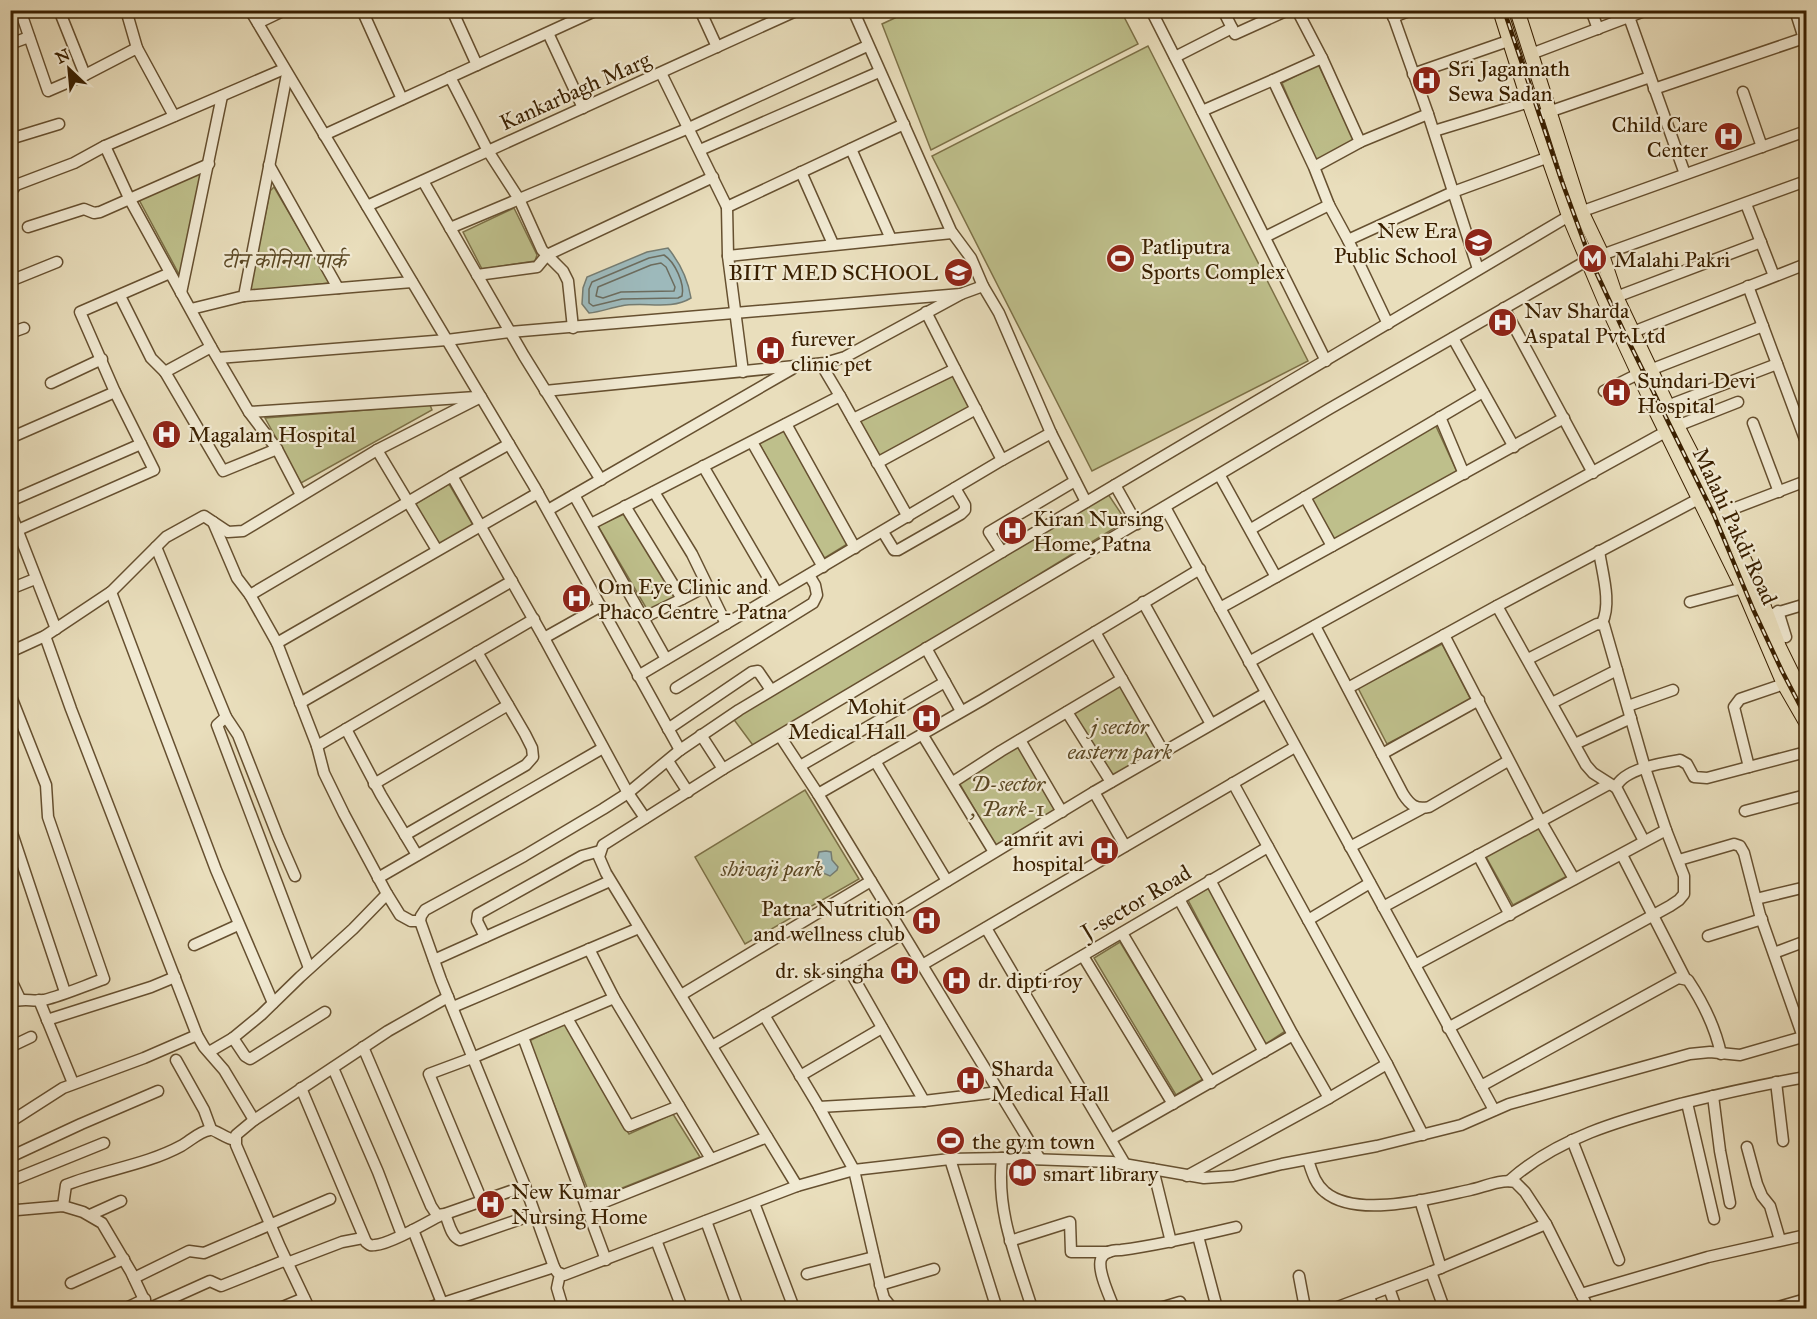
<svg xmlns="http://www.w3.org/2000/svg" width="1817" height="1319" font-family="'IM FELL Great Primer','Noto Serif Devanagari',serif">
  <rect width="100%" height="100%" fill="#e9debc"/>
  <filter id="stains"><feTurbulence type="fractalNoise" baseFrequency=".00333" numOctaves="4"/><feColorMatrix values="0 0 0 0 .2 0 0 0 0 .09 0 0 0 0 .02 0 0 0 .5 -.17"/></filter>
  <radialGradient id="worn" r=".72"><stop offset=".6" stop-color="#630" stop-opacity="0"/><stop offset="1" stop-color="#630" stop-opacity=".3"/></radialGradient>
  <g fill="#bebf8b" stroke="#7c7046" stroke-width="1.5">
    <polygon points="912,10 1121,11 1138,44 931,150 882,24"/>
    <polygon points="1148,46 1308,361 1092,471 932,156"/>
    <polygon points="1318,64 1355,142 1316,162 1282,83"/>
    <polygon points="202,171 181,278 137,196"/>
    <polygon points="274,187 330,283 250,291 270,191"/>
    <polygon points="514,208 537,255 535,261 482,269 463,232"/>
    <polygon points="955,375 971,407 879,458 859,420"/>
    <polygon points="430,405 432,410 301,483 265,418"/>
    <polygon points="1434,422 1458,474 1334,543 1307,499"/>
    <polygon points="785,430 849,543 823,559 759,443"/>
    <polygon points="449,484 473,525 439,545 415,504"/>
    <polygon points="1108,494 1126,521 755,748 729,713"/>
    <polygon points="624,514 677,596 648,611 598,526"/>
    <polygon points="1442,644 1471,700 1387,744 1358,688"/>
    <polygon points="1119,682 1157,750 1113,777 1071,709"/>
    <polygon points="1020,745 1057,809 993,847 993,841 958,781"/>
    <polygon points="805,790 859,879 745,944 695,857"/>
    <polygon points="1541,823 1569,875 1513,905 1485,855"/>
    <polygon points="1210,887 1287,1030 1264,1045 1188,900"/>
    <polygon points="1120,942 1203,1079 1176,1095 1094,958"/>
    <polygon points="566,1023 629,1134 673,1114 700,1157 592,1200 529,1041"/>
  </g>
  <g fill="#9db9bb" stroke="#757c71" stroke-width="1.5">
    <path d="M668,248C680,263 688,279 691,298C670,311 644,301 621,306C610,308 600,312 589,313L582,304L583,288L587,277L647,252Z"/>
    <polygon points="826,851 831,852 832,860 838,867 837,870 830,876 823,873 817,861 819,852"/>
  </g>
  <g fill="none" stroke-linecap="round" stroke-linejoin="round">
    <g stroke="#6c6c5e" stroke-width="1.5">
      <path d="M664,255C675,262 685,284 682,296L678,298L622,299L593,306L589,303V289L592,282L649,258Z"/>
      <polygon points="661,263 666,267 675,287 674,291 621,292 603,298 596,296 598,287 651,265"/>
    </g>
    <defs>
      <g id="minor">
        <polyline points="20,10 48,91 85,75 137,48 174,116"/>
        <polyline points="59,10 85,75"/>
        <polyline points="126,10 137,48"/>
        <polyline points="250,10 534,486 680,750"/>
        <polyline points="362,10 402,99"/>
        <polyline points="452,10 477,65"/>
        <polyline points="700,10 717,47"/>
        <polyline points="853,10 951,231 971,258 983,286 999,313 1051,433 1086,502"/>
        <polyline points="1151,10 1193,93 1326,361"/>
        <polyline points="1223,10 1235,34 1288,10"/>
        <polyline points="1297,10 1322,58"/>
        <polyline points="1391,10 1428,114 1478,269"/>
        <polyline points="1591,10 1598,29"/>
        <polyline points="1795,10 1806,45"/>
        <polyline points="1393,17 1412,10"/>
        <polyline points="1629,17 1685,174"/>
        <polyline points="258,23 285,10"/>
        <polyline points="548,33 583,108"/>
        <polyline points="10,44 29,37"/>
        <polyline points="1531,54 1647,10"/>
        <polyline points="1175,57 1232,28"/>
        <polyline points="661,73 727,207 904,124"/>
        <polyline points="1413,74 1508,41"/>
        <polyline points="450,77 488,151 519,199 542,250 547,255 713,177"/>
        <polyline points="1654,89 1804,38"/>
        <polyline points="1743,92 1762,147"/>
        <polyline points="1202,111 1273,80"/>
        <polyline points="1534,117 1650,77"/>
        <polyline points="1434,131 1529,102"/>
        <polyline points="1806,131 1569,216 1002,552 739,710 680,750 628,793 603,809 524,856 425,910 421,916 420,921 441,980 525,1186 554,1267 557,1272 564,1275 797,1186 854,1170 950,1159 1002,1158 1112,1162 1204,1178 1233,1176 1282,1164 1377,1146 1461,1125 1509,1104 1690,1054 1710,1052 1740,1055 1806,1036"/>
        <polyline points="324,135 597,10"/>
        <polyline points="10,139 59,124"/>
        <polyline points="1360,142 1428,114"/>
        <polyline points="105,146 129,198 211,347 249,412 277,449 301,495"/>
        <polyline points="851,149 891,239"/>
        <polyline points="700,150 879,72"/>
        <polyline points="269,165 338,288"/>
        <polyline points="1314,167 1360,142 1322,58 1273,80 1314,167 1329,205 1348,240 1388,324"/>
        <polyline points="801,172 833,244"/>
        <polyline points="423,181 524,356 601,480"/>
        <polyline points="10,193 16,185 74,163 105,146 284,69"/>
        <polyline points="1746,204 1774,276"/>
        <polyline points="367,206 798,10"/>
        <polyline points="727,207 728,256 743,372"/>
        <polyline points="28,227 84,209 94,213 100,212 209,164"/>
        <polyline points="450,228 689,128 867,46"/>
        <polyline points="1265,237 1329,205"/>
        <polyline points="1348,240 1453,192 1549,157"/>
        <polyline points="728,256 952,233"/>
        <polyline points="477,275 537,267 547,255 563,271 568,281 573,328"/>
        <polyline points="10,281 57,262"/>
        <polyline points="1748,286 1806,442"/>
        <polyline points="181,293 222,96"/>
        <polyline points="120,296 151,358 165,372"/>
        <polyline points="244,296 412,282"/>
        <polyline points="1616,297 1761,242"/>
        <polyline points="1504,308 1593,473"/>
        <polyline points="191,309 244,296 287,74"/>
        <polyline points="926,312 955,369"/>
        <polyline points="1633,332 1806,264"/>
        <polyline points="10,333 24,328"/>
        <polyline points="1453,338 1514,447"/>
        <polyline points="211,347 165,372 223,471 277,449"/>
        <polyline points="218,358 447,340 510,332 961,294"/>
        <polyline points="1650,370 1763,326"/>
        <polyline points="51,383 102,359"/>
        <polyline points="545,391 825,363 845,357 961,294 983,286"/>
        <polyline points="1604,391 1638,374"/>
        <polyline points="840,396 908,517"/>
        <polyline points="1667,406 1777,364"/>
        <polyline points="249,412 476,397"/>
        <polyline points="1440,417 1464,474"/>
        <polyline points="853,419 955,369 1002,460"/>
        <polyline points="1753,423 1779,492"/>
        <polyline points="786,424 855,548"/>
        <polyline points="1677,426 1738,402"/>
        <polyline points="10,438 115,392 80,312 170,273"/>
        <polyline points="752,442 823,567"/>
        <polyline points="377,450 437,550"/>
        <polyline points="877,463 976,409"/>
        <polyline points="703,466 777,593"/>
        <polyline points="452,476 509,444"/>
        <polyline points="1220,476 1276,577"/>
        <polyline points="1115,485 1137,524"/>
        <polyline points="654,492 692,554 726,624"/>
        <polyline points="574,495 666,659"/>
        <polyline points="1305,497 1332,546"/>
        <polyline points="10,501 141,444"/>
        <polyline points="625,506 682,599 643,618"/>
        <polyline points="1165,507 1494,1110"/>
        <polyline points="548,510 792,369"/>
        <polyline points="10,511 56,629"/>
        <polyline points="1722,513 1806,481"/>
        <polyline points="213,522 237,578 250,595"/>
        <polyline points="591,524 840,396 821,364"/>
        <polyline points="1251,529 1483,392"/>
        <polyline points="18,530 154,470 115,392"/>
        <polyline points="883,532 894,550 898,550 961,514 965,510 965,505 955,488"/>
        <polyline points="156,547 226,717 217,725 309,968"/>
        <path d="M1599,551C1602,572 1612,603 1602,623"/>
        <polyline points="1002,552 989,532 1075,481"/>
        <polyline points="10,589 35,579"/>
        <polyline points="111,592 216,870 273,1003"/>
        <polyline points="682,599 707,586"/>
        <polyline points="1143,602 1211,724"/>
        <polyline points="1690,602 1743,588"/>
        <polyline points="1497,606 1586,765 1593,773 1615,787"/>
        <polyline points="1220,608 1564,418"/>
        <polyline points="1778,611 1786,637"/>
        <polyline points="1766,616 1806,604"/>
        <path d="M1315,626L1403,794C1410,805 1416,810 1429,807L1508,761"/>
        <polyline points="1095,632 1163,751"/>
        <polyline points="1444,635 1540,820 1574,879"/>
        <polyline points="45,636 71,709 197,1035 204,1047 224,1070 254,1120"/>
        <polyline points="544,638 601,606"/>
        <polyline points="277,643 538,493"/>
        <polyline points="926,648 961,711"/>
        <polyline points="10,652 45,636 111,592 166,537 204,516 228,532 243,531 377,450 481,397"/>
        <polyline points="1249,662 1667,431"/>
        <polyline points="638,676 1002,460 1051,433"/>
        <polyline points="676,688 813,603 817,595 815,585 809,575"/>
        <polyline points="1348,688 1497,606 1704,496"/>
        <path d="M10,694L46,785L48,817L104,979C84,986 64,995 44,1000C31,1002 23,997 10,1003"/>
        <polyline points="300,703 512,581"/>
        <polyline points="1552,703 1617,670"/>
        <polyline points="1628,706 1673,690"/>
        <polyline points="1067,712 1111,782"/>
        <polyline points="226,717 238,735 278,837 295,876"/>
        <polyline points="346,729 381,795 417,855"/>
        <polyline points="668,729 752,672 758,671 771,690"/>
        <polyline points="922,734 994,852"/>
        <polyline points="701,735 723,769"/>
        <polyline points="780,736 818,794 1040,1159"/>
        <polyline points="1020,740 1062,812"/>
        <polyline points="1575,744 1631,718"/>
        <polyline points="317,746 534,619"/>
        <polyline points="1382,754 1479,700"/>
        <polyline points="668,761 688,792"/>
        <polyline points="875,761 947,881"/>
        <polyline points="800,766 945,682"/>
        <polyline points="1749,767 1734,707 1740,699 1784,684"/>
        <polyline points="953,782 1001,751 1122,679"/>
        <polyline points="1233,783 1387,1064 1423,1135"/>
        <polyline points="374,784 508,705"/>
        <polyline points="1094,792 1125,846"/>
        <polyline points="818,794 982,700 1200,569"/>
        <polyline points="1745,811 1806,795"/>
        <polyline points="10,827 65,992"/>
        <polyline points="405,835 526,765 533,757 532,748 525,734 477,652"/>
        <path d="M1644,841L1616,787C1624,769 1662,763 1680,760L1687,764L1694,777L1707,778L1806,752"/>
        <polyline points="1350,847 1421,809"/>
        <polyline points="1478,855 1510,915"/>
        <polyline points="1622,855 1685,978"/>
        <polyline points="1679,860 1734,844 1740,846 1744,853 1760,915 1803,1037"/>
        <polyline points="378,878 603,748"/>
        <polyline points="1210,880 1293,1035"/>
        <polyline points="1179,899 1264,1052"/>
        <polyline points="1756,899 1806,887"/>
        <polyline points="1383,907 1609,784"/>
        <polyline points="891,915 1094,792 1266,693"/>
        <polyline points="1308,920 1370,883"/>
        <polyline points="420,921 411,921 400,915 387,894 344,814 324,773 317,746 277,643 250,595 452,476 544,638 628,793 645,818"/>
        <polyline points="986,928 1125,1164"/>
        <polyline points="1122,933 1211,1083"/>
        <polyline points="1708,936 1762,919"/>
        <polyline points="485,937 477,921 478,914 582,856 600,851"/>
        <polyline points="194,945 238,925"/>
        <polyline points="589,949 614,998 711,1159"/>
        <polyline points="1774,953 1806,941"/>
        <polyline points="1083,956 1173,1104"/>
        <polyline points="434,960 610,881"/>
        <polyline points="922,965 1295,747"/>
        <polyline points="1415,965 1666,830"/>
        <polyline points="847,966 924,1101"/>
        <polyline points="10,978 20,999"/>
        <polyline points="1024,990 1268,847"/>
        <polyline points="681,995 871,881"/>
        <polyline points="39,1000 73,1083"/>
        <polyline points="453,1007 639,928"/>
        <polyline points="764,1015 819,1107 854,1170 882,1291 884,1298 892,1308"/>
        <polyline points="567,1018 629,1126 679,1106"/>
        <polyline points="47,1020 151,987 175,977"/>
        <polyline points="1448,1028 1670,906 1679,900 1684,894 1684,876 1666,830 1645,768 1604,625 1597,624 1528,659"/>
        <polyline points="523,1037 606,1260"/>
        <polyline points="233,1038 245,1056 250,1059 325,1012"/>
        <polyline points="712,1046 902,934"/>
        <polyline points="10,1047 31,1037"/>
        <polyline points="363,1047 431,1206 437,1215 445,1214 525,1186"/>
        <polyline points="209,1052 233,1038 261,1015 300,977 353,929 387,894"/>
        <polyline points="176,1060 204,1110 211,1129"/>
        <polyline points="333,1068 378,1172 402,1235"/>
        <polyline points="800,1076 882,1028"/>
        <polyline points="1776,1082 1783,1141"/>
        <path d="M1481,1086L1678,978L1688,980C1704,1004 1715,1026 1721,1054"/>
        <path d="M301,1088L366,1242C370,1245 370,1246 375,1245C390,1244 426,1223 441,1215"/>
        <polyline points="1713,1096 1720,1151 1730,1203"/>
        <polyline points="1687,1103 1714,1219"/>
        <polyline points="819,1107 924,1101 999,1092"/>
        <polyline points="10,1122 63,1088 144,1058 197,1035"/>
        <polyline points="1111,1139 1293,1035 1329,1098"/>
        <polyline points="1572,1140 1619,1260"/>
        <polyline points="1747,1147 1757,1184 1762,1196 1770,1206 1780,1240"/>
        <polyline points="10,1157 81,1124 158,1091"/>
        <path d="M1002,1158C996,1212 1016,1257 1032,1308"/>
        <polyline points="950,1159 996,1306"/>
        <path d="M1308,1160C1312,1172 1315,1184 1325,1192C1357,1219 1433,1198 1470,1190C1484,1187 1500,1179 1515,1182L1525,1192L1546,1224L1588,1308"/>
        <polyline points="1153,1169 1171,1242"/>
        <polyline points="1187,1176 1329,1098 1387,1064"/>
        <polyline points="10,1181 104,1143"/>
        <path d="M1509,1181C1558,1137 1622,1120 1684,1103C1725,1093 1765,1084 1806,1077"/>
        <polyline points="797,1186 606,873 599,857 603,845 723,769 1329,409 1588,260 1806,181"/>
        <polyline points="1420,1200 1441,1268"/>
        <polyline points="482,1201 429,1074 472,1058 614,998"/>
        <polyline points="754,1203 794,1308"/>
        <polyline points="10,1206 17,1210 63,1206 83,1212 102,1223 131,1272 148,1308"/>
        <path d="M63,1206L66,1185C103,1170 146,1165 181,1146C190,1141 200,1131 210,1130C215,1129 226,1139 235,1140"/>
        <polyline points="587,1209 767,1137"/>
        <path d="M445,1214C449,1223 451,1237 460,1240L535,1214"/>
        <polyline points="90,1215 121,1201"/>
        <polyline points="706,1221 738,1308"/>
        <polyline points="413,1230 442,1303"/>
        <polyline points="1198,1236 1217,1308"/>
        <polyline points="656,1240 682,1308"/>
        <polyline points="1010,1241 1070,1222 1071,1252 1109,1252"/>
        <polyline points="287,1263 342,1242 363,1238"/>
        <polyline points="1431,1272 1444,1308"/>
        <polyline points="560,1274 557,1288 563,1308"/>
        <polyline points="807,1274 874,1257"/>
        <polyline points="1299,1276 1305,1308"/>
        <polyline points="134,1278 189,1251 204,1253 330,1199"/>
        <polyline points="71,1283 124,1259"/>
        <polyline points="880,1285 934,1269"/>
        <polyline points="1389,1288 1396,1308"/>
        <polyline points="1581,1294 1708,1257 1806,1235"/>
        <polyline points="1369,1296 1373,1308"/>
        <polyline points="126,1308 145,1299"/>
        <polyline points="150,1308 210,1281 221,1286 286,1260"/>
        <polyline points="280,1308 304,1298"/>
        <polyline points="309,1308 280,1247 236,1145 236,1135 254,1120 388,1031 448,997"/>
        <polyline points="428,1308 554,1267"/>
        <path d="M1114,1308C1110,1297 1097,1271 1101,1259C1104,1251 1114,1250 1121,1250C1160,1245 1198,1236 1236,1227"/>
        <polyline points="1160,1308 1180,1302 1183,1308"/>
        <polyline points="1335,1308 1431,1272 1546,1224"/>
        <polyline points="1775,1308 1806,1299"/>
      </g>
      <g id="major">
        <polyline points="1500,10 1529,102 1569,216 1605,301 1656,411 1743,588 1784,684 1806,722"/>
        <polyline points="1517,10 1581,211 1602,255 1616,297 1677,426 1722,513 1755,583 1779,647 1806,702"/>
      </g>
    </defs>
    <use href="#minor" stroke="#665030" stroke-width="13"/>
    <use href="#major" stroke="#3a2001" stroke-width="16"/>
    <use href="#minor" stroke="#f1ead3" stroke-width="10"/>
    <use href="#major" stroke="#e9debc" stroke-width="14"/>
    <defs>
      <polyline id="rail" points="1504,10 1561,179 1591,261 1624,332 1714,515 1753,609 1782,671 1806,717"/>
    </defs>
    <use href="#rail" stroke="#3a2001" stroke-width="4.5"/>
    <use href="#rail" stroke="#f1ead3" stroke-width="2" stroke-dasharray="7" stroke-linecap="butt"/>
  </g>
  <defs>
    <symbol id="hospital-disc" viewBox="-11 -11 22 22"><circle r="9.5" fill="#8f2418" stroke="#f1ead3"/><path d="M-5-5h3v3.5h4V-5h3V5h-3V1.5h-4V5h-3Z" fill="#fff"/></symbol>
    <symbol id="school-disc" viewBox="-11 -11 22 22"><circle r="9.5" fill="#8f2418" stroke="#f1ead3"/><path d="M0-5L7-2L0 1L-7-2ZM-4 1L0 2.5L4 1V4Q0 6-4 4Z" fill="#fff"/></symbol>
    <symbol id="stadium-disc" viewBox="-11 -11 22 22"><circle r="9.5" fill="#8f2418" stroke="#f1ead3"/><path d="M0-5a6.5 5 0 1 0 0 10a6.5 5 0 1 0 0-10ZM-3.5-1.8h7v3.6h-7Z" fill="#fff"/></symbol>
    <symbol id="metro-disc" viewBox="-11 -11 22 22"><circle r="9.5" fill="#8f2418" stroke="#f1ead3"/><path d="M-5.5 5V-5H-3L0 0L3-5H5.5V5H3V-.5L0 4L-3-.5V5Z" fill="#fff"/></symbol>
    <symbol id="library-disc" viewBox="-11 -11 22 22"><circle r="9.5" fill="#8f2418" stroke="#f1ead3"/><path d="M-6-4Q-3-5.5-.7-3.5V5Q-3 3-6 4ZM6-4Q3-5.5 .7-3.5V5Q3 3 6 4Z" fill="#fff"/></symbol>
  </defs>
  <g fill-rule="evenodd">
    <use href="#hospital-disc" x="1410" y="64" width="33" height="33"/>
    <use href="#hospital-disc" x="1712" y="120" width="33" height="33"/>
    <use href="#school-disc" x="1462" y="226" width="33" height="33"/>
    <use href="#stadium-disc" x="1104" y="242" width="33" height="33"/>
    <use href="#metro-disc" x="1576" y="242" width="33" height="33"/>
    <use href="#school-disc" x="942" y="256" width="33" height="33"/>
    <use href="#hospital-disc" x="1486" y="306" width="33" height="33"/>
    <use href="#hospital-disc" x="754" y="334" width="33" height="33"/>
    <use href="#hospital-disc" x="1600" y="376" width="33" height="33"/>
    <use href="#hospital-disc" x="150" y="418" width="33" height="33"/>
    <use href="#hospital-disc" x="996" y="514" width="33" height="33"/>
    <use href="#hospital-disc" x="560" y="582" width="33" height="33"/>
    <use href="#hospital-disc" x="910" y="702" width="33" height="33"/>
    <use href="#hospital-disc" x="1088" y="834" width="33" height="33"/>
    <use href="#hospital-disc" x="910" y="904" width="33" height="33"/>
    <use href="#hospital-disc" x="888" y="954" width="33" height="33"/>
    <use href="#hospital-disc" x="940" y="964" width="33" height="33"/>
    <use href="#hospital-disc" x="954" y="1064" width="33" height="33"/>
    <use href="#stadium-disc" x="934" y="1124" width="33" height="33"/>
    <use href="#library-disc" x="1006" y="1156" width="33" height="33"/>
    <use href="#hospital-disc" x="474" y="1188" width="33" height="33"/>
  </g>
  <g text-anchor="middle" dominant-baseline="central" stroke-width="4.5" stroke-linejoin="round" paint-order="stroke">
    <g font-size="22" fill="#3a2001" stroke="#f1ead3" text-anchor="start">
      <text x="1448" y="68">Sri Jagannath<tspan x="1448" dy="25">Sewa Sadan</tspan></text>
      <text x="1708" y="124" text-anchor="end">Child Care<tspan x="1708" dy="25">Center</tspan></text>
      <text x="1457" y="230" text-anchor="end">New Era<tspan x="1457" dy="25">Public School</tspan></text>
      <text x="1141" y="246">Patliputra<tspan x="1141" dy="25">Sports Complex</tspan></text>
      <text x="1614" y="259">Malahi Pakri</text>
      <text x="938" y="272" text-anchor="end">BIIT MED SCHOOL</text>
      <text x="1524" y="310">Nav Sharda<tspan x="1524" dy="25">Aspatal Pvt Ltd</tspan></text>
      <text x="791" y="338">furever<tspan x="791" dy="25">clinic pet</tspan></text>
      <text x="1637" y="380">Sundari Devi<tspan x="1637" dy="25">Hospital</tspan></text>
      <text x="188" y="434">Magalam Hospital</text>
      <text x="1033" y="518">Kiran Nursing<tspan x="1033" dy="25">Home, Patna</tspan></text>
      <text x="598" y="586">Om Eye Clinic and<tspan x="598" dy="25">Phaco Centre - Patna</tspan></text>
      <text x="906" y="706" text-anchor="end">Mohit<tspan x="906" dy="25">Medical Hall</tspan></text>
      <text x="1084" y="838" text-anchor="end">amrit avi<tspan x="1084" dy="25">hospital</tspan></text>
      <text x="905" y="908" text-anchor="end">Patna Nutrition<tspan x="905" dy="25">and wellness club</tspan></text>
      <text x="884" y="970" text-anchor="end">dr. sk singha</text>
      <text x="978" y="980">dr. dipti roy</text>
      <text x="991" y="1068">Sharda<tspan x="991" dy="25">Medical Hall</tspan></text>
      <text x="972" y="1141">the gym town</text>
      <text x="1043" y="1173">smart library</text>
      <text x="511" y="1191">New Kumar<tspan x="511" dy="25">Nursing Home</tspan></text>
    </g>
    <g font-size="22" fill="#3a2001" stroke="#f1ead3">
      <text transform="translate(575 91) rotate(-24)">Kankarbagh Marg</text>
      <text transform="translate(1735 526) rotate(65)">Malahi Pakdi Road</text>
      <text transform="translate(1136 902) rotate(-31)">J-sector Road</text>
    </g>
    <g font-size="22" font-style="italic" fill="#5b4824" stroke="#f1ead3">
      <text x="284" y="260">टीन कोनिया पार्क</text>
      <text x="1120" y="726">j sector<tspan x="1120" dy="25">eastern park</tspan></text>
      <text x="1008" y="783">D-sector<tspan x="1008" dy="25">, Park-1</tspan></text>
      <text x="772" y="868">shivaji park</text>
    </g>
  </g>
  <rect width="1817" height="1319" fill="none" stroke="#e9debc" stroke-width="36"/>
  <rect x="12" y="12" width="1793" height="1295" fill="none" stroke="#3a2001" stroke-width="3"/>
  <rect x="18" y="18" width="1781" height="1283" fill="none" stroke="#3a2001" stroke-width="1.5"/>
  <g transform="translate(69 69) rotate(334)" stroke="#f1ead3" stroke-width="4.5" paint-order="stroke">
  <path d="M0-4.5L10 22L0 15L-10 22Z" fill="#3a2001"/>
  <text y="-9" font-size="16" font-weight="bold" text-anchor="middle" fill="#3a2001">N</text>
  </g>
  <rect width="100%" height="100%" filter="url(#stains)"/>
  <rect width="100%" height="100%" fill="url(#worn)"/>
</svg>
